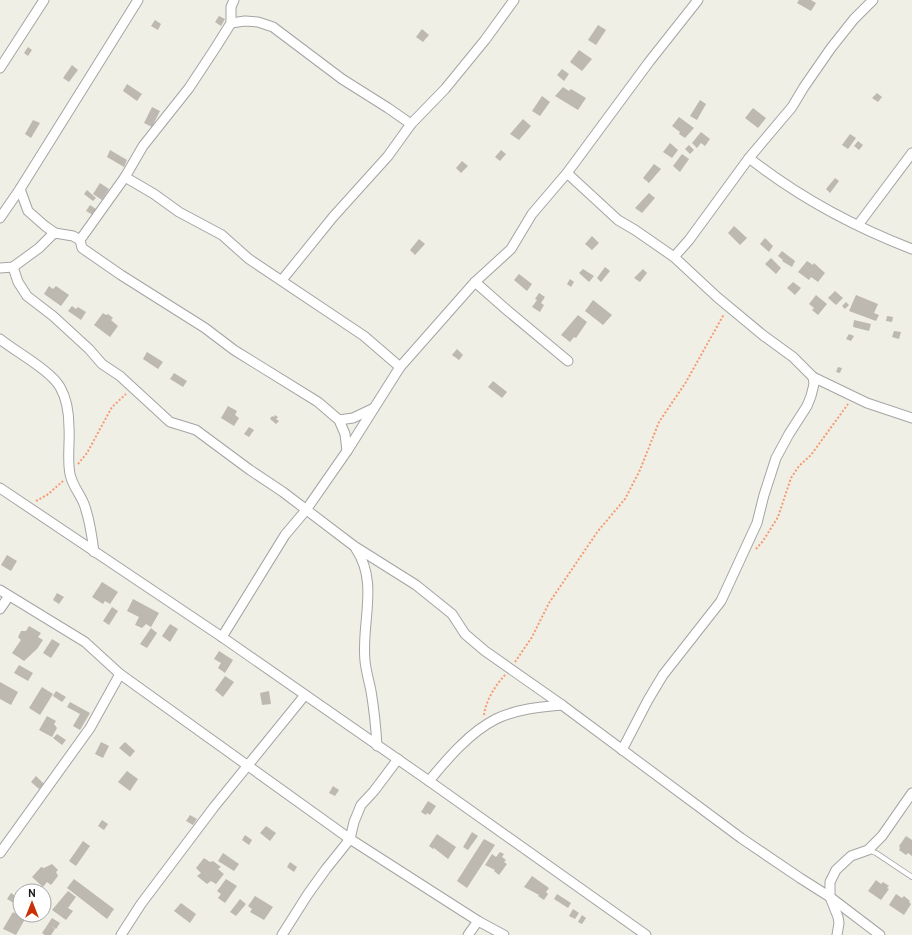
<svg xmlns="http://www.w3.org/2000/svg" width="912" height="935" font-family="Overpass,sans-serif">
  <rect width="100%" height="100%" fill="#f0efe6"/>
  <g fill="#bdb8b0">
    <polygon points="799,0 811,0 816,3 811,11 797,3"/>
    <polygon points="219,16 225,19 221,26 215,22"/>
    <polygon points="155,20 161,24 158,30 151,26"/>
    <polygon points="598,25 606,30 596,45 588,40"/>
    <polygon points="422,29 429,35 423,42 416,37"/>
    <polygon points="28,47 32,50 28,56 24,53"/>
    <polygon points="579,50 592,59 582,71 570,62"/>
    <polygon points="72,65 78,70 69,82 63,78"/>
    <polygon points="562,69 569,74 564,81 557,75"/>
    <polygon points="127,84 142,94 137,101 123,91"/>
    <polygon points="563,87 569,91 571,89 586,98 578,110 555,96"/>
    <polygon points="877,93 882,97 878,102 872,98"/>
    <polygon points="542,96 550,102 540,116 532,111"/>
    <polygon points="700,100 706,104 697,120 690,116"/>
    <polygon points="152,107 160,111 152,127 144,123"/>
    <polygon points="753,108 766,118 758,128 745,118"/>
    <polygon points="679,117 694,128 685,138 679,134 680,132 672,126"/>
    <polygon points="523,119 531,126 519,140 510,134"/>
    <polygon points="33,120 40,123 31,138 25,134"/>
    <polygon points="701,132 710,139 705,146 701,143 697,148 692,143"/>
    <polygon points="850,134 856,138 848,149 842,145"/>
    <polygon points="858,141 863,145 859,150 854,146"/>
    <polygon points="670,143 678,150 672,158 663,152"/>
    <polygon points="689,145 694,150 690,154 685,149"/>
    <polygon points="110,150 127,160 124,167 107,157"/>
    <polygon points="501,150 506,154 500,161 495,157"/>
    <polygon points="682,154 689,159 680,172 673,166"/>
    <polygon points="462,161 468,166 461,173 456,168"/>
    <polygon points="654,164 661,169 649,183 643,178"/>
    <polygon points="835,178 839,181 830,193 826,189"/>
    <polygon points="100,183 109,189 102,200 93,194"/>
    <polygon points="87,190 96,198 93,201 84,194"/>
    <polygon points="649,193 655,198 642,213 635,208"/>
    <polygon points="90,205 96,209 93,215 86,211"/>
    <polygon points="734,226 747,238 740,245 728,233"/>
    <polygon points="592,236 599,243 592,250 585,244"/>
    <polygon points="765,238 773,246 769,252 760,244"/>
    <polygon points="419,239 425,244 415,255 410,250"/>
    <polygon points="782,251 795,261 792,267 782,261 783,260 778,256"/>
    <polygon points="771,258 781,268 776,274 765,264"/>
    <polygon points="807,261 813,265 814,263 825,273 818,282 811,277 809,280 798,272"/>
    <polygon points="605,267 610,271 601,282 597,278"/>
    <polygon points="583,269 594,276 589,282 579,273"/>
    <polygon points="643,269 647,273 640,282 634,278"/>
    <polygon points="519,274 532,284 527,291 514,280"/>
    <polygon points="570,279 574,282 571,287 567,284"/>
    <polygon points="793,282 801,288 795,295 787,288"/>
    <polygon points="49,286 53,289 56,286 69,295 61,306 44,294"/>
    <polygon points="835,291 843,298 836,305 828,298"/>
    <polygon points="539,293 545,297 541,303 544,305 540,312 532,307 537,300 535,299"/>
    <polygon points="816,295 827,304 818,315 812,310 814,308 809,304"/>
    <polygon points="856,295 878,304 874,313 879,315 876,321 849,311"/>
    <polygon points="593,300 612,315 603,325 585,311"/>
    <polygon points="846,302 849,305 845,309 842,306"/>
    <polygon points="72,306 76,309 78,307 86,312 81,320 68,311"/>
    <polygon points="103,313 106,315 108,314 113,318 111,320 118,326 110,337 94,325"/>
    <polygon points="578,315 587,322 576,338 574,337 570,342 561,335"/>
    <polygon points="887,316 893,317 892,322 886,321"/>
    <polygon points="854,320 871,324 869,331 853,327"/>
    <polygon points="894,331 901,332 899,339 892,337"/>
    <polygon points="849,334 854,336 851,341 846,339"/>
    <polygon points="457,349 463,355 459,360 452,355"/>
    <polygon points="147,352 163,362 158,369 143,359"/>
    <polygon points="838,367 842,368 840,373 836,372"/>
    <polygon points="174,373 187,381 183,387 170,379"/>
    <polygon points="493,381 507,392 502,398 488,387"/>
    <polygon points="228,406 237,411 235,415 239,418 234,426 221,418"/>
    <polygon points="275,415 278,417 276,419 279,421 276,424 270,419 272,416 274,417"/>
    <polygon points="249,427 254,430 249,437 244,434"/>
    <polygon points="7,555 17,561 11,571 1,565"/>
    <polygon points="102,582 118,592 110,604 105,601 103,604 92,597"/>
    <polygon points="57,593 64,597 59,604 53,600"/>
    <polygon points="133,599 159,613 151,627 146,624 142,628 135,625 139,617 127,611"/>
    <polygon points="112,607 118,611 109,625 103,621"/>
    <polygon points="170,624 178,629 170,642 162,636"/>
    <polygon points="29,626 41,633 38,637 43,640 37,649 24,661 12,653 21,640 18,637 21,631 26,631"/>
    <polygon points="151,628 157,633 147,648 140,644"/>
    <polygon points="52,639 60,644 51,658 43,653"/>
    <polygon points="219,651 233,660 225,673 218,668 221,663 214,659"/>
    <polygon points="19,665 33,673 28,681 14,673"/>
    <polygon points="225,676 234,682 223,697 215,690"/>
    <polygon points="0,682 18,692 11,705 0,699"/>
    <polygon points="42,687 53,694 40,715 29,708"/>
    <polygon points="56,691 66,697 62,702 53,696"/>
    <polygon points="269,691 271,704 262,705 260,693"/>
    <polygon points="70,702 90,713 80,730 73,726 80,714 67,707"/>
    <polygon points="47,716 56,721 54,724 57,728 52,737 39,730"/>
    <polygon points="57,734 66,740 62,745 53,738"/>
    <polygon points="101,742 109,746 103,758 95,754"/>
    <polygon points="125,742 135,751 130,757 119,748"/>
    <polygon points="127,771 138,779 130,791 118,782"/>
    <polygon points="36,776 44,784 39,789 31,782"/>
    <polygon points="333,786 339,790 335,796 329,793"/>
    <polygon points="428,801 436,806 430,815 427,813 426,815 421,812"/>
    <polygon points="190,815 197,819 193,825 186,821"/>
    <polygon points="102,820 108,824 104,830 98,826"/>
    <polygon points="266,826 276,833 270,841 260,833"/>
    <polygon points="472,832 478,836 468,850 463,847"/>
    <polygon points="437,834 456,847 448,859 434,848 433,849 429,846"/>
    <polygon points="245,835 252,840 249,845 242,840"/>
    <polygon points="906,836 912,840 912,856 908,853 906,855 899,850 900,848 899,846"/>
    <polygon points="484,839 495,845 467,888 457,881"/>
    <polygon points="83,841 90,846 76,866 69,861"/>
    <polygon points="500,852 504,854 502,857 506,860 504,862 507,864 499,875 494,871 495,870 485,865 492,854 496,857"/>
    <polygon points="223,853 239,864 234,871 218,861"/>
    <polygon points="204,858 210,862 213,861 221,867 218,869 224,874 216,884 211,881 207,884 197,876 201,873 196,868"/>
    <polygon points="290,862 297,867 294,872 287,867"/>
    <polygon points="52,864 58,870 56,872 58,876 51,885 47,882 43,887 32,877 41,867 44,868"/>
    <polygon points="532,876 549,888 546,892 548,894 544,900 538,896 539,895 524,887"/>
    <polygon points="74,879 114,909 107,919 67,888"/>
    <polygon points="226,879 237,886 225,903 218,898 221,894 217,891"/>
    <polygon points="876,880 881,884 883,882 889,886 887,888 889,889 881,900 868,891"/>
    <polygon points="68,891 76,897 68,908 73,911 66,920 52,910"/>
    <polygon points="11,893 20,899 19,906 7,899"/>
    <polygon points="557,894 571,903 568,908 554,899"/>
    <polygon points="896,894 902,898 904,896 910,901 909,902 911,904 904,915 889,905"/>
    <polygon points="255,896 273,907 264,920 250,912 252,909 248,906"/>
    <polygon points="240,899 246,904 236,916 230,912"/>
    <polygon points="181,903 196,914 190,923 174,911"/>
    <polygon points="573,909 579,913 575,919 569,916"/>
    <polygon points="13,912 25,919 16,935 3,929"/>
    <polygon points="582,915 586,918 582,924 578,922"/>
    <polygon points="52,918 60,923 56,929 51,926 55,929 51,935 45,935 42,933"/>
  </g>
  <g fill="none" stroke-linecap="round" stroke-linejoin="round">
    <defs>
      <polyline id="service" points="868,850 876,853 912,877"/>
      <g id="minor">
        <polyline points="234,0 231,7 231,23 216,47 189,88 143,146 125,177 80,240 82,248 121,275 205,328 234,350 318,402 339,420 345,434 347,451"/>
        <polyline points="231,23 245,21 258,22 273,27 342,79 388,108 411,124"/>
        <polyline points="0,68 44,0"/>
        <path d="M749,158C800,198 852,226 912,249"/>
        <polyline points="567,173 618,220 635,230 674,257 717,297 764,336 793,357 813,377 867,403 912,418"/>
        <polyline points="125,177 154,194 179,212 222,235 249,259 364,336 400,367"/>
        <polyline points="20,189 28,211 45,226 55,233"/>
        <polyline points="0,218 20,189 138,0"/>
        <polyline points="858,225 912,153"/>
        <polyline points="674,257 689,240 749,158 792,107 804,87 831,48 854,19 873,0"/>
        <polyline points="13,267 18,282 27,296 53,316 89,349 102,364 120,376 170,422 196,430 250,470 283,492 354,546 416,585 452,614 465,634 485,651 562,705 741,838 800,878 830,897 880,935"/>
        <polyline points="0,268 13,267 39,248 51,236 55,233 73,236 80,240"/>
        <polyline points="282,280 333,217 388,156 411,124 445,89 485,40 514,0"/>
        <polyline points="475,282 508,311 568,361"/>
        <path d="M0,339C16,352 50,370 60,387C67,399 69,415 69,428C70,443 67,459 70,474C72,485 80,494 84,504C90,520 92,536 94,552"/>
        <polyline points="339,420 353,418 374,408"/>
        <polyline points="0,488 222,637 429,781 646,935"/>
        <path d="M356,549C379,583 361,623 365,661C366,671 369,681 371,691C374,709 376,728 377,746"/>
        <polyline points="0,590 85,642 120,674 350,839 478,921 504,935"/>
        <polyline points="0,609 9,596"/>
        <polyline points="222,637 285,535 306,510 347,451 400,367 475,282 511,249 532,214 567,173 649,62 698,0"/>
        <polyline points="622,750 648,700 663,675 721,601 757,523 764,495 776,458 789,434 807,406 811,396 814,384 813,377"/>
        <path d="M429,781C447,759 470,732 496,719C517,709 539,707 562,705"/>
        <polyline points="0,853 90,728 120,674"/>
        <polyline points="121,935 141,904 214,807 305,695"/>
        <polyline points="282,935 308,894 326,869 350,839 354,822 361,805 374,791 398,759"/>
        <polyline points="468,935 478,921"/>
        <polyline points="837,935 839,923 838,917 830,897 830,882 836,870 851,856 868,850 882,836 912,793"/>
      </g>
    </defs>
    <use href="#service" stroke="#a4a4a4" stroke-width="6"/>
    <use href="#minor" stroke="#a4a4a4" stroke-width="11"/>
    <g stroke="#f69b71" stroke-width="2" stroke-dasharray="2 2" stroke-linecap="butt">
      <polyline points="78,464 87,453 112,407 126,394"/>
      <polyline points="36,501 47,495 63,481"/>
      <polyline points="756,549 763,541 778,517 791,478 799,466 811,455 848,404"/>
      <polyline points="515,662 532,637 549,603 598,531 625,499 640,470 659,422 686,382 724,314"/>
      <path d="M484,715C486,700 495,686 505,675"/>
    </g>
    <use href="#service" stroke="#fff" stroke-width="4.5"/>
    <use href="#minor" stroke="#fff" stroke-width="9"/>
  </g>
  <g transform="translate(32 903)"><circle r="19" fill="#ffffff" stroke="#a6a6a6"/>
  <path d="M0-3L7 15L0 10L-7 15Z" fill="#ca3005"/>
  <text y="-6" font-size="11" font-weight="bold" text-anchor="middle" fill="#202020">N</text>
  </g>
</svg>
